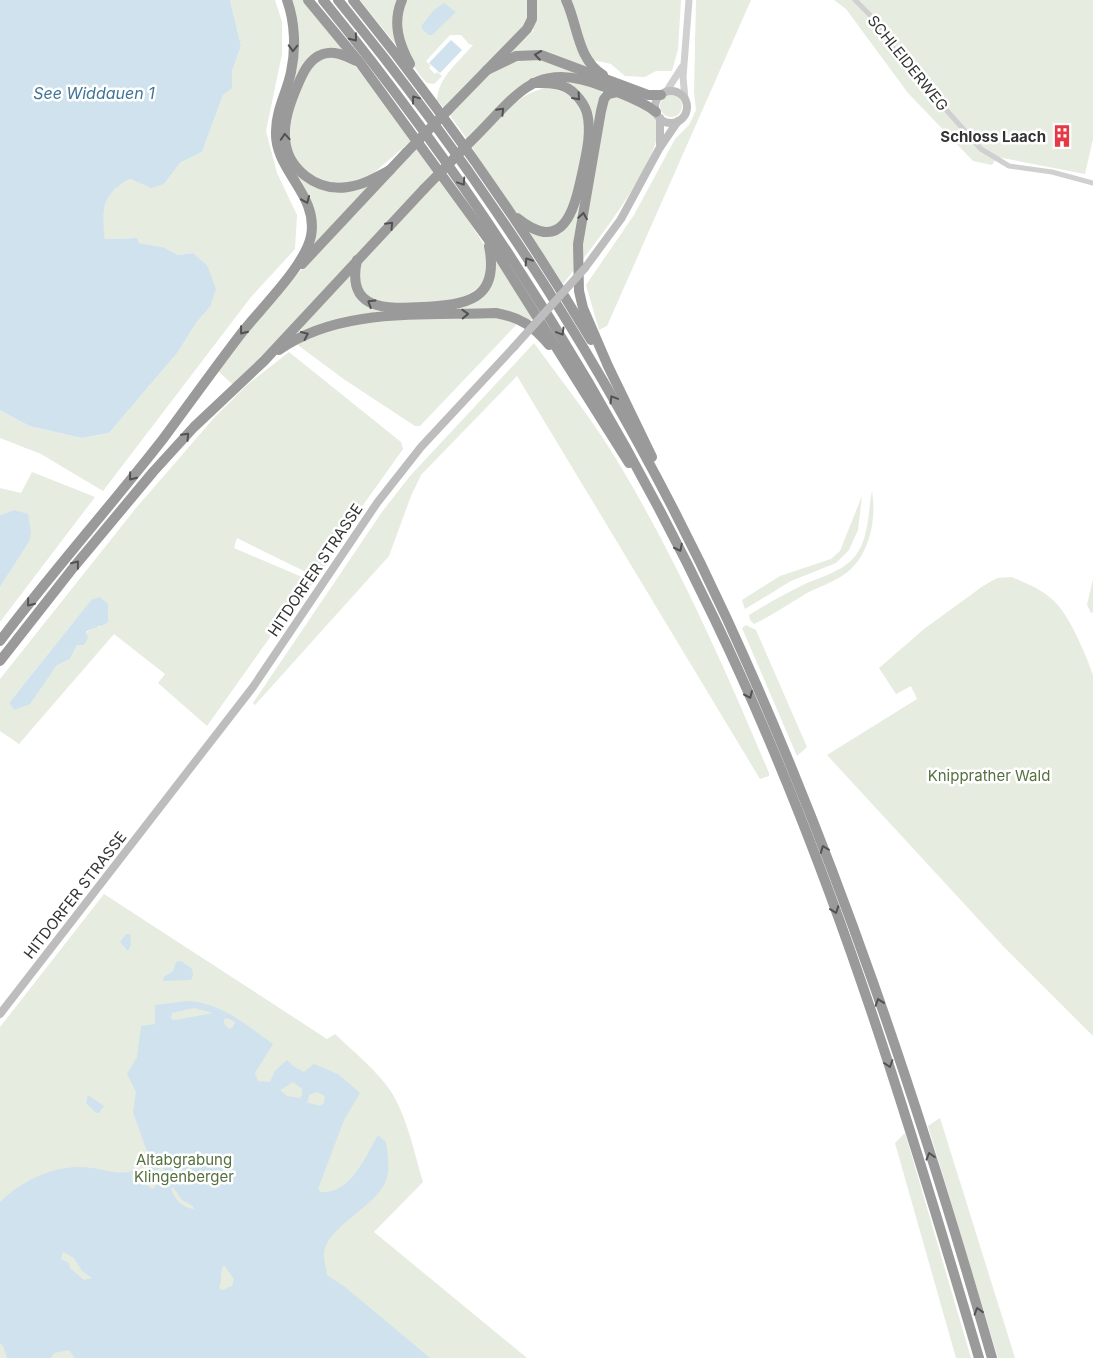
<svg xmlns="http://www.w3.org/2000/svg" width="1093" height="1358" font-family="Inter,sans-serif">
  <rect width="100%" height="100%" fill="#fff"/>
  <g fill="#e6ecdf" fill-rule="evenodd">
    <polygon points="230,0 275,0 282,22 282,54 266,131 277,173 297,215 295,249 251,297 103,491 41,454 0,438 0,410 29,426 82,438 109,433 178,352 196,323 210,307 207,265 193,253 178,255 163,247 139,243 136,238 105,239 101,217 109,194 121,184 131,179 164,184 180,163 202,152 223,95 232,87 232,71 241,46"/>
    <path d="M290,0H303L346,51C337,51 328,49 319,52C306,57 299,72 293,84C275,127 275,180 331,192C348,195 361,182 375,182L310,251C309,238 317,225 313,210C306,184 282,167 279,139C276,119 286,101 291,83C298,54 297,29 290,0Z"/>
    <polygon points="360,0 397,0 393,17 397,46"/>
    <path d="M405,0H529L530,8L526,24L444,108L437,100C438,77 460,61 473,45L469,44L461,35H450L426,61L431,66L429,68L435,74L437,72L442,76L434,84L427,83C407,63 394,28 405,0Z"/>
    <polygon points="537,0 562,0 587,68 557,57 507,56 534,30 531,27 537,9"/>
    <polygon points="570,0 681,0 678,49 672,71 656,71 645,77 625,76 611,64 593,60 584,44"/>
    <polygon points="696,0 751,0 607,326 599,330 586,285 634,215 675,139 689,125 696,110 694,92"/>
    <polygon points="834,0 1093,0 1093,139 1085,174 997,157 992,165 973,161 908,93 846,9"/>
    <polygon points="332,55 356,67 412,140 369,177 341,185 317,181 298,165 288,143 291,112 311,65"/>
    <polygon points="537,59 585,76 555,73 527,82 467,139 449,114 491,73 516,60"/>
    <polygon points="560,77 602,89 574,270 563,284 529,232 529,230 564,227 591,121"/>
    <path d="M547,88C564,90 580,98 584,115C589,135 575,214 558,224C549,230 535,227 526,222C513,213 482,163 472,147C493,126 516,92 547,88Z"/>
    <circle cx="671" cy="106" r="11"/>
    <path d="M613,95C627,98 656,109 658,126C661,158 599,239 579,264L606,100Z"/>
    <polygon points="417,149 433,172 265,354 233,385 217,370 285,287"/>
    <path d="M440,178L485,246C497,295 459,301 421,304C411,305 395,309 386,306C378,303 369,297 362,293L358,269L360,265Z"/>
    <polygon points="494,258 534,317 530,321 524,318 372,316 291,339 352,272 374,308 477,298"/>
    <path d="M478,315L495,316L518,323L420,426H415L345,380L295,343C350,315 417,319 478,315Z"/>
    <path d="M534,343C560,379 589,415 613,454C675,555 723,664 769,773V776L760,779L517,376L421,475L411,496L389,556L255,705L253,703L382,512L410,476Z"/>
    <path d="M289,352L401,442L403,449L356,515L318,578L237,538L234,548L309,580L312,584L277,635L273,633L207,726L158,683L165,674L114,634L19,744L0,731V679L136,508L214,418L247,385ZM91,600L100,627H93L86,633L87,638L77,645L70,659L56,666L14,710L9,703Z"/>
    <polygon points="32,472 95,497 0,622 0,587 29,542 14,510 0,515 0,488 21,493"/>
    <path d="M872,491C877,521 869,559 842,576C831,583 819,587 807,593C790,603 773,615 754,624L750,620L749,615C767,604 784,594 803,585C822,576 843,572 856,555C869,538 868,511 872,491Z"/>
    <polygon points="862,496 858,530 849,550 836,563 791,581 745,609 742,600 780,576 831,559 840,551"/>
    <path d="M1012,577C1027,584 1041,589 1053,600C1069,614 1086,655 1093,675V1036L1003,946L827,755L917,699L911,686L896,694L879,668L924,629L983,586L997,578Z"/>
    <polygon points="1093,579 1093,612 1091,613 1087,605"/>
    <polygon points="746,625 756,630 807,747 797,756 742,628"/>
    <path d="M104,894L327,1039L335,1034C354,1052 375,1069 390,1090C407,1116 414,1152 423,1182L374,1232L527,1358H0V1027Z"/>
    <polygon points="940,1118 1015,1358 998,1358 928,1126"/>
    <polygon points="905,1133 971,1358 956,1358 895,1143"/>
  </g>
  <g fill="#cfe2ee" fill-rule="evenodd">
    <path d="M0,0H230L241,46L232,71V88L223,95L202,152L180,163L164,184L151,188L131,179C102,192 101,211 105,239L137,238L139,243L163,247L178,255L193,253L207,265L216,289L210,307L196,323L178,352L109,433L82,438L29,426L0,410Z"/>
    <polygon points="444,3 456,12 432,35 429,35 422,29 422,25 434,10"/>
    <polygon points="451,40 462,50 440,73 429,63"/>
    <polygon points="14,510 28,514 31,532 29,542 0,587 0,515"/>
    <path d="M100,597L108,604V622C101,627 93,627 86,632L88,638L84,645H77L70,659L56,666L30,704L14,710L9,703L91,600Z"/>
    <polygon points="126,934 130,934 131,945 128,951 120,942"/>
    <polygon points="181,961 192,969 193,975 191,980 163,981 164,977 173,971 176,962"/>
    <path d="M187,1001C221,1002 246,1025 273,1044L255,1073L258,1081L270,1082L275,1071L287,1060L293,1066L304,1072L314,1064L338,1074L360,1093L344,1120L318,1189L321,1192C351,1194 365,1157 378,1135L386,1142C388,1156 391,1172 384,1185C372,1208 324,1229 324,1255C324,1261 326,1268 327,1275L345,1287L430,1358H75L69,1350L54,1353L51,1358H7L3,1346L0,1343V1202C24,1179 58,1163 92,1168C107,1170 120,1176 134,1170L137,1179L153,1189L166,1175L162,1166L155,1172L146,1166L150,1160L133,1112L136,1092L127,1074L137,1057L141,1026L155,1024V1005ZM194,1008L213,1013L175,1020L171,1019L172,1013ZM227,1018L235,1022L233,1027L229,1029L224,1023V1019ZM293,1082L302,1089V1096L299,1098L287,1096L280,1090ZM317,1092L325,1096L324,1103L320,1106L306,1102L308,1101L309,1095ZM173,1187L182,1200L193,1206L194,1209C181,1208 175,1199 171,1189ZM63,1252L74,1258L82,1271L92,1278L84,1280L70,1268L69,1263L61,1259ZM224,1265L234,1279L232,1286L222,1290L219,1288C223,1280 219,1272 224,1265Z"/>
    <polygon points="88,1095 104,1106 99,1113 96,1113 86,1103"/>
  </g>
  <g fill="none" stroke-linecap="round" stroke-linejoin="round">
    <polyline stroke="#d0d0d0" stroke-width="5" points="855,0 870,15 900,58 981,149 1009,166 1052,172 1093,183"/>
    <g stroke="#d0d0d0" stroke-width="7">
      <polyline points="666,92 682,67"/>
      <polyline points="685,99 683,77 689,0"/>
    </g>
    <g stroke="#bdbdbd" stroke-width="8">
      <circle cx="671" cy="107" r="16"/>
      <polyline points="660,144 660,118"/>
      <polyline points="585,268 621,219 659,149 678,121"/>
      <polyline points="0,1014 253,687 377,503 421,447 514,347"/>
    </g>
    <g stroke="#9a9a9a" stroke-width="10">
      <polyline points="308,0 360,63 488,239 629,463"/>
      <path d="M323,0C478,191 608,397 714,618C828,855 905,1107 979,1358"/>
      <path d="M338,0C492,188 625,398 727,619C836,856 920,1107 992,1358"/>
      <path d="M353,0C441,109 519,219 591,340"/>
      <path d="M402,0C392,23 399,44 410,64"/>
      <path d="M566,0C578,25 577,59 603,75"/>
      <path d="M356,61C345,56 335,50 323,54C308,59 302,75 296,89C290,104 284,120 285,137C286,169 317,192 348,187C363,185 377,177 390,170"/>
      <polyline points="487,70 516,56 541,55 648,95 661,95"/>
      <polyline points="617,92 608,94 604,99 601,111 578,244 579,291 583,308 608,366 652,457"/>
      <polyline points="448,110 527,29 532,19 532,0"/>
      <path d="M471,141C518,95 534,58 605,87C623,95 641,100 656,112"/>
      <path d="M517,218C563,255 574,211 582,174C586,155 592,133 587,113C585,106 580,99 575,94C564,82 547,83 533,83"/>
      <path d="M357,260C346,311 386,309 423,307C466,305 500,300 489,246"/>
      <polyline points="302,264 406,153"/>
      <path d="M279,350C340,307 424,316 496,313C519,317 534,326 549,345"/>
      <path d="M0,641C52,572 110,507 163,439C189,404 214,369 240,335C260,309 305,266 311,236C319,194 274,171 276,131C276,110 287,92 291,72C296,49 295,22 287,0"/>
      <polyline points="0,661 73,568 153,472 194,427 264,361 424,189"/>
    </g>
    <polyline stroke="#bdbdbd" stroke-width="8" points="514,347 585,268"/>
    <g stroke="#9a9a9a" stroke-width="10">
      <polyline points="406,153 448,110"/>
      <polyline points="424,189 471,141"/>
    </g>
  </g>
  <defs><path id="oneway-chevron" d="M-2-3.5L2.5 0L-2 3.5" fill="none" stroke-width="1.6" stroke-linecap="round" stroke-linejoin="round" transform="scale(1.25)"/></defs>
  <g stroke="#525252">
    <use href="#oneway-chevron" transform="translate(354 38) rotate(51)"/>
    <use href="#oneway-chevron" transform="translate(293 48) rotate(92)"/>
    <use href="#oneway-chevron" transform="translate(538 55) rotate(-172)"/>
    <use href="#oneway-chevron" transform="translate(577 97) rotate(48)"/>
    <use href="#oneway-chevron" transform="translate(415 99) rotate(-127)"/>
    <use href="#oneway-chevron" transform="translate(501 111) rotate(-45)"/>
    <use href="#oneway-chevron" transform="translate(285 137) rotate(-94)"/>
    <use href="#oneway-chevron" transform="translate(462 182) rotate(56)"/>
    <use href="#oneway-chevron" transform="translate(306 200) rotate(67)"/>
    <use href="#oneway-chevron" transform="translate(583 216) rotate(-81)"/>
    <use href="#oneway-chevron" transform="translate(390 225) rotate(-47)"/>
    <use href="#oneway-chevron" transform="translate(528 261) rotate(-123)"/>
    <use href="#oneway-chevron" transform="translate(371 303) rotate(-148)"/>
    <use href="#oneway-chevron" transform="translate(465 314) rotate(-2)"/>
    <use href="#oneway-chevron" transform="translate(243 331) rotate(128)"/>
    <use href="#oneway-chevron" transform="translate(561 332) rotate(59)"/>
    <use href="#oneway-chevron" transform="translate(305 335) rotate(-24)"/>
    <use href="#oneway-chevron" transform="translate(613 399) rotate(-121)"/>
    <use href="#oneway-chevron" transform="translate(186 436) rotate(-47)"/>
    <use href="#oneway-chevron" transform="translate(132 477) rotate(129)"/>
    <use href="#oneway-chevron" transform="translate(679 548) rotate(63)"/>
    <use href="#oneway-chevron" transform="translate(76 564) rotate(-51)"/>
    <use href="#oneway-chevron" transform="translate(30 603) rotate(129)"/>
    <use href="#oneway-chevron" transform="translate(749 695) rotate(66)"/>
    <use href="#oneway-chevron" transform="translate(824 849) rotate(-111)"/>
    <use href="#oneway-chevron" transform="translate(835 910) rotate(70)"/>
    <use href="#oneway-chevron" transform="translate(879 1002) rotate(-109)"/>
    <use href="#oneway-chevron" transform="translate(889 1064) rotate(72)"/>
    <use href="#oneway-chevron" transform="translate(930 1156) rotate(-107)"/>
    <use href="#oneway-chevron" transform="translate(978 1311) rotate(-107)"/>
  </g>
  <defs>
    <symbol id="building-bare" viewBox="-9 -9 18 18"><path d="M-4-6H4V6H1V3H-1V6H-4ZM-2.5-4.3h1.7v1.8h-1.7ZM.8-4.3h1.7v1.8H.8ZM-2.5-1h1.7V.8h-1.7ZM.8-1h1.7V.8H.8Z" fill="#e63946" stroke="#fff" stroke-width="2.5" paint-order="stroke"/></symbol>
  </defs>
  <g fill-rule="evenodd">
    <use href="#building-bare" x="1046" y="120" width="32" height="32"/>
  </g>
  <g text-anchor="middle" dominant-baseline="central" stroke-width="5" stroke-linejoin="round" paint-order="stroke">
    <g font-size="15" fill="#333" stroke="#fff">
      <text transform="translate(908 63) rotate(51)">SCHLEIDERWEG</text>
      <text transform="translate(315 570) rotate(-56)">HITDORFER STRASSE</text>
      <text transform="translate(75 895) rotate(-52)">HITDORFER STRASSE</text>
    </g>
    <g font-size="15" font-weight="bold" fill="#333" stroke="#fff" text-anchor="end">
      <text x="1046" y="136">Schloss Laach</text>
    </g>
    <g font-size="15" fill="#56703f" stroke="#fff">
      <text x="989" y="775">Knipprather Wald</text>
      <text x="184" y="1159">Altabgrabung<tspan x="184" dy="17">Klingenberger</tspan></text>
    </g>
    <g font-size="16" font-style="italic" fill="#3f7597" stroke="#fff">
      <text x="94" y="93">See Widdauen 1</text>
    </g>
  </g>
</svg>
